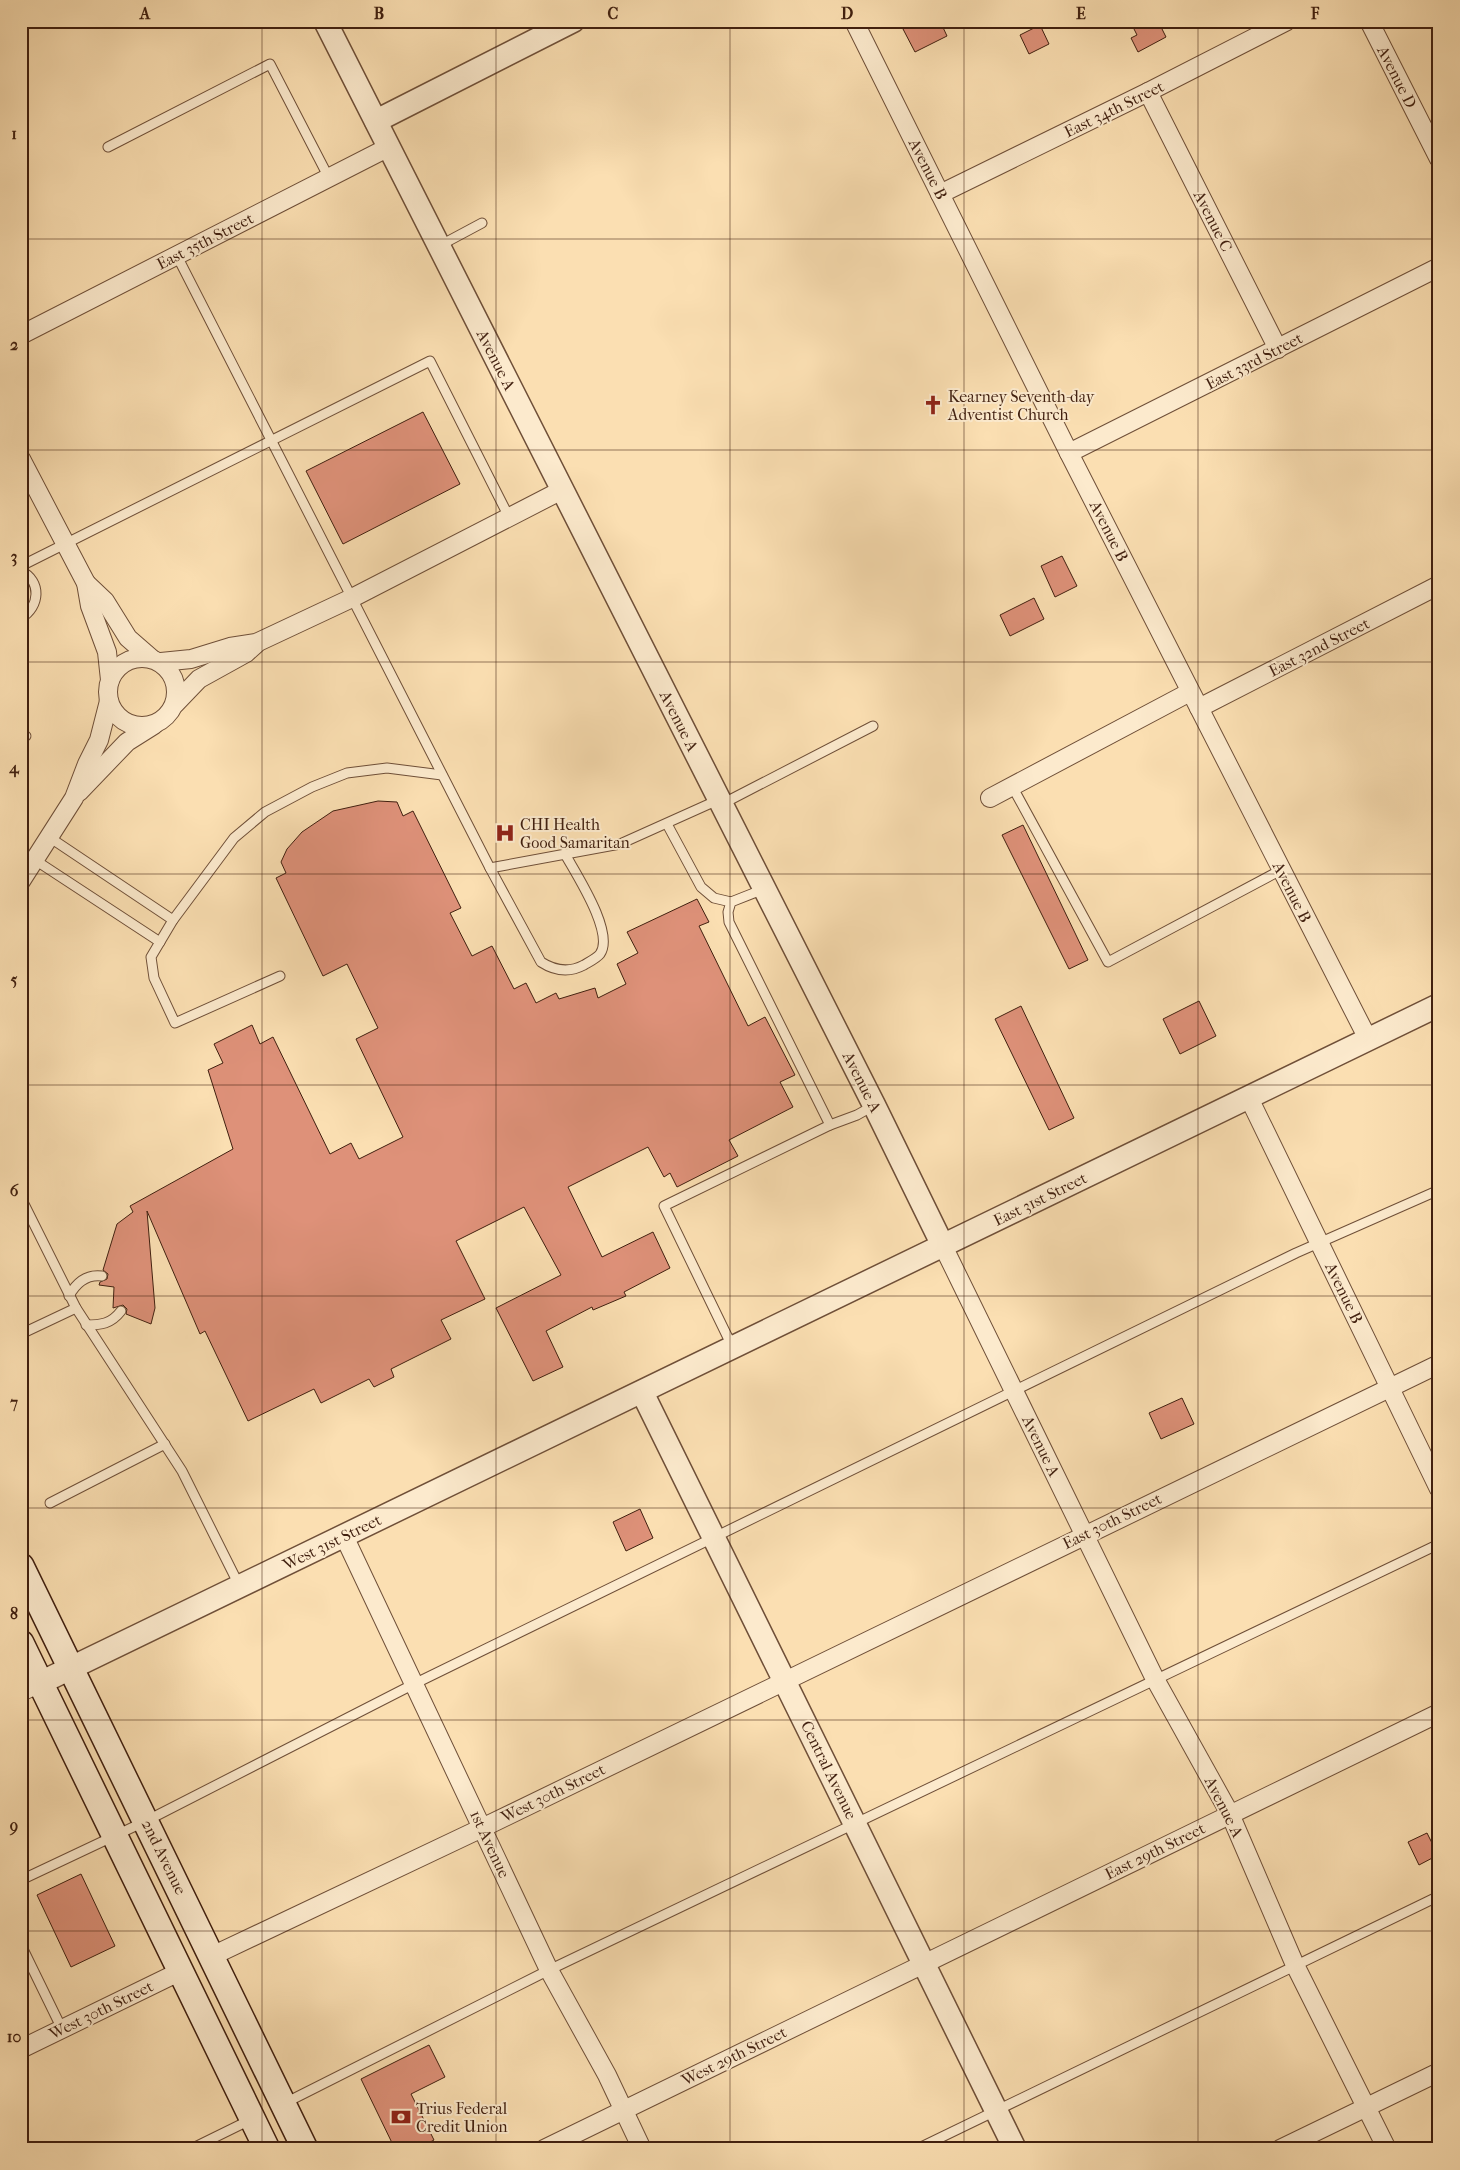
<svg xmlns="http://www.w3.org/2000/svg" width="1460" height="2170" font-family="'IM FELL French Canon',serif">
  <rect width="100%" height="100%" fill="#fbdfb2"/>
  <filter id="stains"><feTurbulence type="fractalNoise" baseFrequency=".004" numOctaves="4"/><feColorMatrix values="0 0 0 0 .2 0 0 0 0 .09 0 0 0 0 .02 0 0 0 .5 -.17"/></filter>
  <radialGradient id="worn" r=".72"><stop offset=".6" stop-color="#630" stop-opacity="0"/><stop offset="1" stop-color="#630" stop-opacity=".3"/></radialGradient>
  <g fill="#de9179" stroke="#401f0f">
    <polygon points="918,21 940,21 947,36 915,52 903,29"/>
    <polygon points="1130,21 1158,21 1166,37 1138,52 1131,38 1137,35"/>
    <polygon points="1040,25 1049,44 1029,54 1020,35"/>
    <polygon points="423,412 460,484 343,544 306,471"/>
    <polygon points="1062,556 1077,586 1055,597 1041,566"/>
    <polygon points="1034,598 1044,619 1010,636 1000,615"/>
    <polygon points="378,801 397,802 403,816 413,811 461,908 450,913 472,956 492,946 514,989 526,983 536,1003 556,993 559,999 595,988 598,998 626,984 617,964 638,953 627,932 697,899 709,922 699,926 748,1026 765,1017 795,1075 780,1082 793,1107 729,1140 738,1156 677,1187 670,1173 664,1177 648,1147 568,1187 602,1257 653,1232 670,1268 624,1292 626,1296 593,1310 592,1307 546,1331 563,1367 533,1381 496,1308 561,1275 524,1207 456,1241 485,1299 441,1320 451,1339 391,1369 394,1377 374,1387 369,1379 321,1403 314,1389 248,1421 205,1331 200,1334 147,1211 155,1308 151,1324 126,1314 127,1309 123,1305 113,1308 114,1287 99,1285 100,1282 107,1279 108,1274 103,1270 117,1224 133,1212 130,1206 233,1149 208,1070 223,1063 214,1044 252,1025 260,1044 273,1037 330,1154 351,1143 359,1159 403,1137 356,1039 378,1028 347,964 323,976 276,878 286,873 281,862 287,849 302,832 333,811"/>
    <polygon points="1023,825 1088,960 1069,969 1002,835"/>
    <polygon points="1199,1001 1216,1036 1180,1054 1163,1019"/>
    <polygon points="1021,1006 1074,1118 1049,1130 995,1019"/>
    <polygon points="1182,1398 1194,1424 1161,1439 1149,1413"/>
    <polygon points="640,1509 653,1538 626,1551 613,1522"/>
    <polygon points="1427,1833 1438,1855 1419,1865 1408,1842"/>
    <polygon points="81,1874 115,1946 71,1967 37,1895"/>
    <polygon points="429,2045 445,2077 411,2094 434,2140 417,2149 395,2149 361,2079"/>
  </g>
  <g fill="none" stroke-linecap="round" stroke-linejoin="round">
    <defs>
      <g id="service">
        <polyline points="108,147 270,64 329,178"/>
        <polyline points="439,246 482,223"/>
        <path d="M177,256L490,868L541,962C555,971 569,973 584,965C589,962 597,958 600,954C615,933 576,874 565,854"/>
        <polyline points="21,566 430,361 509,517"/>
        <path d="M21,571C42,581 40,607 21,618"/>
        <polyline points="21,739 26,736"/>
        <polyline points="1012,786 1108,962 1281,870"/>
        <polyline points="722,804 873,726"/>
        <polyline points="667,824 701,887 714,898 731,902"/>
        <polyline points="49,837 173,920"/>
        <polyline points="21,855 35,860 160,942"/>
        <polyline points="490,868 620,844 718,800"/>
        <polyline points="764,889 731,902 728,912 729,922 830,1125 857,1115 873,1106"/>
        <polyline points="280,976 175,1023 154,978 151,957 173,920 234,838 265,812 312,787 347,773 387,768 442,775"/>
        <polyline points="21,1198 76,1308 182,1471 239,1585"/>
        <path d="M69,1296C76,1283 86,1274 102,1276"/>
        <path d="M86,1325C101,1325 111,1324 121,1311"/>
        <polyline points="21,1334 76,1308"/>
        <polyline points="732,1346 664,1206 830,1125"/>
        <polyline points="50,1503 165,1444"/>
        <polyline points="21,1880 146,1821 414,1684 1296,1253 1439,1190"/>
        <polyline points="21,1945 62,2029"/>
        <polyline points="285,2103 549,1970 1439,1544"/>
        <polyline points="191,2149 252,2119"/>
        <polyline points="917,2149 1439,1896"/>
      </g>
      <g id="minor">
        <polyline points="854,21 1069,453 1368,1039"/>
        <polyline points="1369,21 1439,159"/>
        <polyline points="1148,92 1278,349"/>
        <polyline points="940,194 1148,92 1287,21"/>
        <polyline points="21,335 389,147"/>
        <polyline points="1069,453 1439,267"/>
        <polyline points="21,459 86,583 90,606 107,652 110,680"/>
        <polyline points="86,583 105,601 128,638 151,658"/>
        <circle cx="142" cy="692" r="34"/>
        <polyline points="161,662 191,659 230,647 256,643 352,598 562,490"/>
        <polyline points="175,704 199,679 246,653 256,644"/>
        <polyline points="1199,708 1439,585"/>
        <polyline points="79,792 127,742 154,725"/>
        <polyline points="990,798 1190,692"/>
        <polyline points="21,881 74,798 87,764 99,740 109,701"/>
        <polyline points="1249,1098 1439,1489"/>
        <polyline points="943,1246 1155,1679 1230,1814 1295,1965 1387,2149"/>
        <polyline points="344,1536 549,1970 607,2075 642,2149"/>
        <polyline points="21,1692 40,1683"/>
        <polyline points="212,1956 482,1828 1439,1364"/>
        <polyline points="21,2049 181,1971"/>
        <polyline points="544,2149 1439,1713"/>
        <polyline points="1280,2149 1439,2072"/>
      </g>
      <g id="tertiary">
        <polyline points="325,21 874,1105 943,1246"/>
        <polyline points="376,121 573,21"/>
        <polyline points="642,1392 1015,2149"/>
        <polyline points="40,1683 1439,1005"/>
      </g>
      <g id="secondary">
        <polyline points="21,1566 305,2149"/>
        <polyline points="21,1643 267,2149"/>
      </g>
    </defs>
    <use href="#service" stroke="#6f4f38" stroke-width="11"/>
    <use href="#minor" stroke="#6f4f38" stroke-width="20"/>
    <use href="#tertiary" stroke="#6f4f38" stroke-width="25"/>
    <use href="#secondary" stroke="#401f0f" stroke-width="28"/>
    <use href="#service" stroke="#fceacd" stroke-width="9"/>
    <use href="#minor" stroke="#fceacd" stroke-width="18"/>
    <use href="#tertiary" stroke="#fceacd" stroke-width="22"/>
    <use href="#secondary" stroke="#fceacd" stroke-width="25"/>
  </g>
  <path fill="none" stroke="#401f0f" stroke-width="1" stroke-opacity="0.55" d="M262,21V2149M496,21V2149M730,21V2149M964,21V2149M1198,21V2149M21,239H1439M21,450H1439M21,662H1439M21,874H1439M21,1085H1439M21,1296H1439M21,1508H1439M21,1720H1439M21,1931H1439"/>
  <defs>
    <symbol id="church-bare" viewBox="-9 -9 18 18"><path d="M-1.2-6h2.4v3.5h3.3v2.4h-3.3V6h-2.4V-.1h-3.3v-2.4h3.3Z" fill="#8f2418" stroke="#fceacd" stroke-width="2.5" paint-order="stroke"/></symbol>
    <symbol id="hospital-bare" viewBox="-9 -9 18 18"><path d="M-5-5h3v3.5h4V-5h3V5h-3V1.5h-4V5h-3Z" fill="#8f2418" stroke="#fceacd" stroke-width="2.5" paint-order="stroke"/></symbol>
    <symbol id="bank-bare" viewBox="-9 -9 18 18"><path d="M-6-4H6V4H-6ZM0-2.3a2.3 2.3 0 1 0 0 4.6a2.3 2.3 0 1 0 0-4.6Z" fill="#8f2418" stroke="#fceacd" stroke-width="2.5" paint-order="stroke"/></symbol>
  </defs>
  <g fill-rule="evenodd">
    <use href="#church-bare" x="919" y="391" width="28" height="28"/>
    <use href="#hospital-bare" x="491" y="819" width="28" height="28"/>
    <use href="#bank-bare" x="387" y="2103" width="28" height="28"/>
  </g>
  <g text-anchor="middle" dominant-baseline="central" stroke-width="4" stroke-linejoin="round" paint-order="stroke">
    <g font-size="16" fill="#401f0f" stroke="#fceacd">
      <text transform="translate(1397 77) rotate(63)">Avenue D</text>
      <text transform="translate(1114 109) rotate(-26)">East 34th Street</text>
      <text transform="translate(928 169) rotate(63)">Avenue B</text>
      <text transform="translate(1213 221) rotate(63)">Avenue C</text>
      <text transform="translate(205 241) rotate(-27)">East 35th Street</text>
      <text transform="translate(496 360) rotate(63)">Avenue A</text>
      <text transform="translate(1254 361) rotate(-27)">East 33rd Street</text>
      <text transform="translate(1109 531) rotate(63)">Avenue B</text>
      <text transform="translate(1319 647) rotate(-27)">East 32nd Street</text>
      <text transform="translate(679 721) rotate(63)">Avenue A</text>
      <text transform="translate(1292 892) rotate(63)">Avenue B</text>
      <text transform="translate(862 1082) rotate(63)">Avenue A</text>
      <text transform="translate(1040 1199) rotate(-26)">East 31st Street</text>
      <text transform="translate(1344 1293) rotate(64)">Avenue B</text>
      <text transform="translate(1041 1446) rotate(64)">Avenue A</text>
      <text transform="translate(1112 1521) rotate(-26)">East 30th Street</text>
      <text transform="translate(332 1542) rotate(-26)">West 31st Street</text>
      <text transform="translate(829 1770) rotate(64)">Central Avenue</text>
      <text transform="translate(553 1793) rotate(-26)">West 30th Street</text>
      <text transform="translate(1224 1807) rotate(63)">Avenue A</text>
      <text transform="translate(490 1844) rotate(65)">1st Avenue</text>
      <text transform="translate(1155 1851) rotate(-26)">East 29th Street</text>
      <text transform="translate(164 1857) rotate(64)">2nd Avenue</text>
      <text transform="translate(101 2010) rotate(-26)">West 30th Street</text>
      <text transform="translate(734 2056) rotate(-26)">West 29th Street</text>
    </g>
    <g font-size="16" fill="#401f0f" stroke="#fceacd" text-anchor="start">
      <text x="948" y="396">Kearney Seventh-day<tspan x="948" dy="18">Adventist Church</tspan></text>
      <text x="520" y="824">CHI Health<tspan x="520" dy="18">Good Samaritan</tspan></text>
      <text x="416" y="2108">Trius Federal<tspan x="416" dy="18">Credit Union</tspan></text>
    </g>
  </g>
  <rect width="1460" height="2170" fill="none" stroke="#fbdfb2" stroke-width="55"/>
  <rect x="28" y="28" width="1404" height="2114" fill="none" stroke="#401f0f" stroke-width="2"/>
  <g font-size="16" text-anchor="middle" font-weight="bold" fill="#401f0f">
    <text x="145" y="19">A</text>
    <text x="379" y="19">B</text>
    <text x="613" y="19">C</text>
    <text x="847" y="19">D</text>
    <text x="1081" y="19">E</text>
    <text x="1315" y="19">F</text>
    <text x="14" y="139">1</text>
    <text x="14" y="350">2</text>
    <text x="14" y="562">3</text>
    <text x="14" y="773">4</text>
    <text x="14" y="985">5</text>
    <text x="14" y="1196">6</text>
    <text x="14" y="1408">7</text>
    <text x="14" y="1619">8</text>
    <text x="14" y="1831">9</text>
    <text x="14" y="2042">10</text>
  </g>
  <rect width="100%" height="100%" filter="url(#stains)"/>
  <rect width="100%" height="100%" fill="url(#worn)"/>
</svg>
